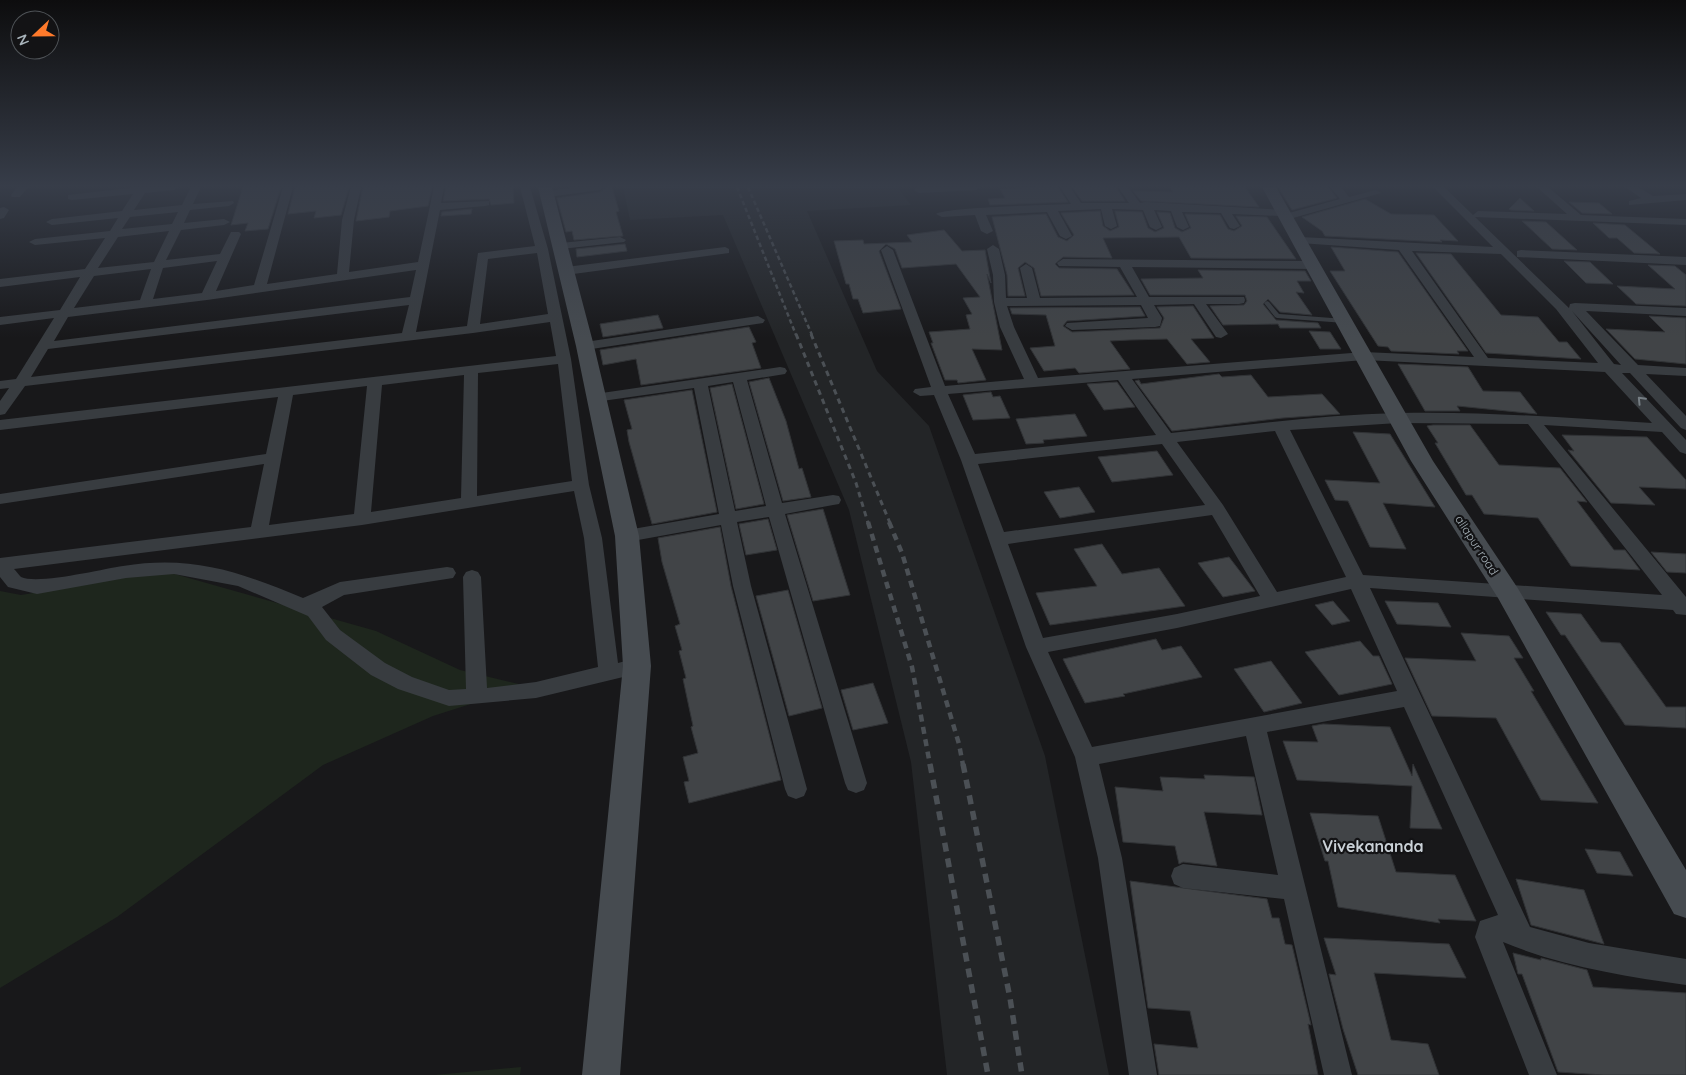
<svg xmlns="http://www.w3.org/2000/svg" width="1686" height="1075" font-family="Quicksand,sans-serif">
  <rect width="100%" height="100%" fill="#18181a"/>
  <polygon fill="#232527" points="623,187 897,187 911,205 807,211 877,371 929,426 1045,756 1109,1075 947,1075 911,762 849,510 723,215 630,220"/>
  <g fill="#1e261d">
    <polygon points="164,571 376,631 460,670 527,686 433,716 323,765 117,917 0,988 0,591 21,595"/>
    <polygon points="521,1067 520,1075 434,1075"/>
  </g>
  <g fill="#414447" stroke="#313336">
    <polygon points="243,187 281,187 268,229 245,231 248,223 231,225"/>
    <polygon points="295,187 349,187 341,215 314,218 316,211 288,214"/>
    <polygon points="363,187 432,187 428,206 390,211 389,217 356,221"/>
    <polygon points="446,187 513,187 514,203 491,205 489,199 443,201"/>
    <polygon points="607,187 612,187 619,211 616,212 623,236 574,240 572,231 566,232 557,198 600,192"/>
    <polygon points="1042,187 1058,187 1068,202 990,205 988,199 1005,198 1000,189"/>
    <polygon points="1072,187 1116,187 1125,201 1082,201"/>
    <polygon points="1170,187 1245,187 1259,207 1141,201 1133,191 1173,192"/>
    <polygon points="1278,187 1328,187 1337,198 1292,210"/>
    <polygon points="1520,198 1534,211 1511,210 1509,209"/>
    <polygon points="1365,199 1391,214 1434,215 1458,241 1440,240 1442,242 1325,236 1322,231 1302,217"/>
    <polygon points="1569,202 1599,203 1612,214 1582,213"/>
    <polygon points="472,209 471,214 441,216 442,212"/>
    <polygon points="1100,211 1103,226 1110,231 1119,227 1115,211 1142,212 1148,228 1155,232 1164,228 1157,212 1170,213 1175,228 1182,232 1191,228 1185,214 1220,215 1228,229 1234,231 1242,226 1236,216 1267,217 1296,259 1191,258 1179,237 1103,238 1112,258 1063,257 1055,264 1059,268 1117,269 1134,295 1041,296 1034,268 1025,262 1018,268 1025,296 1008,296 1007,275 992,217 1046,214 1058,237 1067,241 1074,235 1061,213"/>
    <polygon points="1522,221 1546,222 1577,250 1552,249"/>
    <polygon points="1593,223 1625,225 1660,254 1634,253 1617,238 1609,238"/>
    <polygon points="944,230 962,251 985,250 991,283 987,274 1002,350 972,349 986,380 958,383 957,380 945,380 931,343 933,343 929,332 970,329 966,315 972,314 963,298 980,297 956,264 902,268 895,249 886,244 879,251 901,309 863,313 858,299 853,299 849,284 846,284 834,241 863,240 864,244 912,242 907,235"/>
    <polygon points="625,244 627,251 577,257 576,249"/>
    <polygon points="1331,247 1398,252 1468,351 1457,351 1459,354 1391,351 1388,347 1378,346 1330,271 1345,271"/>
    <polygon points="1416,253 1451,254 1501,315 1538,317 1559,342 1567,342 1581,359 1486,353"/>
    <polygon points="1564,261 1590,262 1613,284 1586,283"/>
    <polygon points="1648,265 1675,266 1686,275 1686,306 1636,304 1617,286 1675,289"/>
    <polygon points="1198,270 1305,271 1311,281 1297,281 1304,293 1296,292 1312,315 1280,312 1268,299 1263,304 1276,320 1318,323 1321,328 1280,328 1278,324 1223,325 1210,306 1244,305 1247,301 1245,295 1150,295 1141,279 1203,278"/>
    <polygon points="1193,306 1214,338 1191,339 1210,362 1187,364 1167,339 1130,340 1110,341 1130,369 1079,373 1075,368 1044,371 1030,348 1055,346 1046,315 1012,314 1010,308 1140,307 1145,316 1067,321 1063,326 1072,332 1160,328 1164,318 1157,307"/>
    <polygon points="658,315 663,328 603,337 600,324"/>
    <polygon points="1649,316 1686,318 1686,364 1635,359 1606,329 1665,332"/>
    <polygon points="749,327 756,342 752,343 761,368 641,385 636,359 603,365 600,350"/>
    <polygon points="1309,331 1330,332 1341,349 1320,349"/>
    <polygon points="1398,364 1468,367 1483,391 1520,392 1537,414 1457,406 1460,411 1425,411"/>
    <polygon points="1219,374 1222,377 1251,375 1268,397 1322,394 1340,414 1283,418 1172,431 1135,381 1139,380 1141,384"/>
    <polygon points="769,378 786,421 799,469 802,468 811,497 783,501 749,382"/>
    <polygon points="1117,382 1135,407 1104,410 1087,384"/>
    <polygon points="732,384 764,504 736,509 710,388"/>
    <polygon points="692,390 717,512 652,524 629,442 627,430 632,429 624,400"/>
    <polygon points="991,392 993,397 1000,396 1010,418 973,420 963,395"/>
    <polygon points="1075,414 1087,436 1043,440 1044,443 1026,444 1016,419"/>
    <polygon points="1433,425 1470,425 1499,465 1560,468 1587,502 1577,501 1614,550 1625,550 1640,570 1571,566 1538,518 1484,514 1472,495 1466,495 1435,443 1438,443 1427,426"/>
    <polygon points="1353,432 1390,434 1435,507 1383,503 1406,549 1370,547 1348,501 1335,500 1325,480 1380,483"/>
    <polygon points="1562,435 1647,437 1686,480 1686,489 1639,487 1655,505 1611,503 1568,450 1574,451"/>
    <polygon points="1157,451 1173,475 1112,482 1098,457"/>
    <polygon points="1079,487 1095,512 1060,518 1044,492"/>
    <polygon points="823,509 850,595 813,601 787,515"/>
    <polygon points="768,519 777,550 746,555 739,524"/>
    <polygon points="720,527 731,586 781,780 689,803 684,782 689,781 683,757 698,753 691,727 693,726 683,679 686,678 679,651 682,650 675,626 680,624 662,562 658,538"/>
    <polygon points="1102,544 1122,574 1159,568 1185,606 1050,625 1036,593 1097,586 1074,549"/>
    <polygon points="1651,552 1686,554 1686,573 1667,572"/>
    <polygon points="1229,557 1255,591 1223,597 1198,563"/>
    <polygon points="788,590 822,708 789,716 756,596"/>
    <polygon points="1333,601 1350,621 1332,625 1315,605"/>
    <polygon points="1385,601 1438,603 1451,627 1397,624"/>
    <polygon points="1546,612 1581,614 1601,642 1620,643 1666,707 1686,707 1686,728 1625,725 1565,635 1561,635"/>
    <polygon points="1461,633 1509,636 1523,658 1514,658 1534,691 1531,691 1598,803 1541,800 1496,718 1432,716 1405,658 1476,661"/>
    <polygon points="1156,639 1162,650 1181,646 1202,677 1123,694 1125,696 1085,703 1063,659"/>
    <polygon points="1360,641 1373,656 1379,656 1392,684 1339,695 1305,652"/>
    <polygon points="1271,661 1302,703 1264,712 1234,669"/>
    <polygon points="873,683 888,723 853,730 841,690"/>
    <polygon points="1323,724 1390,727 1412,776 1413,764 1442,829 1410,828 1412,786 1297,780 1283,741 1318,742 1312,726"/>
    <polygon points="1204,775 1254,777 1262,815 1204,812 1217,866 1183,862 1179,864 1175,846 1123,842 1115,787 1163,791 1160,777 1205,779"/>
    <polygon points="1310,813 1378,816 1396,872 1455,875 1476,921 1438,919 1440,923 1338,907 1328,861 1325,861"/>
    <polygon points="1585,849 1620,852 1633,876 1597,873"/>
    <polygon points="1516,879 1584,890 1604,944 1531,925"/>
    <polygon points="1130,881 1267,899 1272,918 1279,918 1285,944 1292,945 1311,1025 1308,1024 1318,1075 1159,1075 1154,1044 1198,1048 1190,1011 1148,1008"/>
    <polygon points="1324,938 1449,944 1466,978 1374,973 1391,1040 1428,1044 1439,1075 1358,1075 1343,1029 1329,974 1336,975"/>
    <polygon points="1513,953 1541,960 1541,958 1587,970 1593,987 1686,993 1686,1075 1603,1075 1558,1072 1522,974 1518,974"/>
  </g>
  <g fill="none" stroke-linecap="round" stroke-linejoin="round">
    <polygon fill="#383c40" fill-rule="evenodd" points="1267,301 1269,302 1279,314 1345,319 1348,321 1345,323 1277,318 1275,317 1264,303"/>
    <g fill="#383c40" fill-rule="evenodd">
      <polygon points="17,187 28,187 20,197 12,197 11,195"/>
      <path d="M138,187H179L174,190L145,193L134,210L182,205L191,187H201L193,204L233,201L234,203L229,206L190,210L184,223L224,219L230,222L224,225L181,230L166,260L220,254L231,232H239L241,234L216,291L254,285L283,187H293L267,284L337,274L342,220L351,187H361L354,220L349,272L418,262L434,187H444L441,203L489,201V205L485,206L440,210L416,332L467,326L478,253L535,246L520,187H530L548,249L571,359L589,485L602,538L618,663L637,658L644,660L647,666L644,672L536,698L449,706L398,689L371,675L326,640L308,616L238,586L174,574L126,578L37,594L8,587L0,577V558L251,527L264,464L0,504V494L266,454L278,397L0,430V420L556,356L550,322L473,333L25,386L5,414L0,415V401L9,388L0,389V381L16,379L54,318L0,325V317L60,310L80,277L0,287V279L85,269L105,238L35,245L29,242L35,239L110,231L118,218L52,225L46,222L52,219L122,211L133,194L72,200L68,199V195ZM178,212L172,224L122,229L130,217ZM169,231L154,262L98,268L118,237ZM537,253L548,314L480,324L488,259ZM217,261L202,293L153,299L163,268ZM151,269L140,300L74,308L94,276ZM416,270L410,297L54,341L68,317L207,300ZM409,305L402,333L31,377L48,349ZM558,364L572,481L477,496L478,373ZM464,375L461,498L371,512L382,385ZM367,386L354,514L269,525L293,395ZM574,491L584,538L598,667L536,682L487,688L481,577L478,572L472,570L466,572L463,577L466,689L449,690L412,677L385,663L340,630L322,607L344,595L453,578L456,573L453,568L447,567L340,582L303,598C240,572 193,555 123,566C102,569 38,585 21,577C19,575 16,571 14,569L362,525Z"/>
      <polygon points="576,187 605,187 600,190 548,197 543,194 548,191"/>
      <polygon points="918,187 981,187 976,190 919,193 914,190"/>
      <path d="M1060,187H1070L1081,203H1129L1118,187H1128L1140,203L1146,202L1284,210L1289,213L1340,199L1330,187H1341L1349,197L1376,190L1381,193L1286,220L1282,219L1281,216L1232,214L1240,226L1234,229L1230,228L1221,213L1182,212L1189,227L1183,230L1177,227L1171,211L1154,210L1162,227L1156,230L1150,227L1143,210L1112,209L1117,226L1111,229L1105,226L1101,209L1058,211L1072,236L1066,239L1060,236L1047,212L986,215L993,231L987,234L981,231L975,215L942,217L936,214C944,207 1053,205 1071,204Z"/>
      <path d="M1433,187H1444L1473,215L1478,211L1567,214L1537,187H1548L1581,215L1686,219V225L1475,217L1569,308L1570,304L1575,303L1686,308V316L1586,311L1638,365L1686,368V376L1646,374L1686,416V430L1681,428L1630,373H1622L1686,440V454L1680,452L1662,432L1544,425L1686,597V615L1676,614L1673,610L1370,588L1530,927L1589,943L1686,959V985C1624,976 1560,966 1503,942L1557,1075H1529L1475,937L1480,921L1498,915L1404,707L1267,732L1352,1075H1324L1284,899L1183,888L1174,884L1171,876L1174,868L1183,864L1278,875L1246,736L1099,764L1122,858L1157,1075H1129L1098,858L1075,757L1026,647L961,460L934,395L920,396L913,392L915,389L931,387L881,250L887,246L893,250L945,386L1024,379L1000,327L994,302L993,275L987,249L993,245L999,249L1005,275L1006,298H1027L1020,268L1026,264L1032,268L1040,298L1137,297L1120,267L1059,266L1057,263L1063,259L1313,261L1319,265L1313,269L1132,267L1149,297H1244L1245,300L1244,303L1239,304H1206L1228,334L1221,338L1216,337L1194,304L1154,305L1162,318L1160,326L1155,327L1072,330L1065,326L1067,323L1148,318L1141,305L1007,306L1014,327L1038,378L1364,352L1474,357L1399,250L1300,243L1294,240L1300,237L1493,247ZM1412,251L1501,254L1556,309L1598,363L1488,358ZM1572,311L1621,365L1614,364ZM1364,360L1605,372L1652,423C1568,418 1483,411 1398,413C1322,415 1246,425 1171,433L1132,379ZM1118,380L1156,435L975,454L948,394ZM1398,423L1528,424L1662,595L1363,575L1290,430ZM1275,431L1346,577L1277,592L1223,505L1177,442ZM1162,444L1205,505L1004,532L978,464ZM1212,515L1260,596L1177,614L1043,638L1008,544ZM1351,589L1397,691L1092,747L1048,652L1177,628Z"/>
      <polygon points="1625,187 1638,187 1653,196 1686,194 1686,200 1629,205 1629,201 1641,198"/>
      <polygon points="4,207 9,210 4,218 0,219 0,208"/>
      <polygon points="620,237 626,240 624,242 561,249 555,246 561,243"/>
      <polygon points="725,247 729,249 729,253 566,275 560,271 566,267"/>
      <polygon points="1521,250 1686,257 1686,265 1517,257 1517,251"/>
      <polygon points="758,316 765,320 763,323 585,350 578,346 585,342"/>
      <path d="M780,367L785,368L787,371L785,374L747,380L782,503L833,495L839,496L841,500L839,504L833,505L785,514L867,783L864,790L856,793L848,790L845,783L769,517L737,522L751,586L807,789L804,796L796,799L788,796L785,789L733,586L721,525L627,542L621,540L618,536L621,532L627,530L719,514L694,388L595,402L588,398L595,394ZM733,382L766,506L735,511L708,386Z"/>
    </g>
    <g fill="#464b50" fill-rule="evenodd">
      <polygon points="538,187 552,187 594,346 639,536 651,666 620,1075 582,1075 623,666 615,536 576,346"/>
      <polygon points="1262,187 1276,187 1433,461 1517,587 1686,870 1686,918 1674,914 1498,598 1411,461"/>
    </g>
    <g stroke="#4b5055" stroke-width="2.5" stroke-dasharray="4.5 3" stroke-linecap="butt">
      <polyline points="737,187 796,335"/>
      <polyline points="748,187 812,335"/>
    </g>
    <g stroke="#4b5055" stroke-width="3" stroke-dasharray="5.5 4.5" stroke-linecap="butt">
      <polyline points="796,334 856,483 868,523"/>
      <polyline points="811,334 890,523"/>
    </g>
    <g stroke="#4b5055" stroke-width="4.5" stroke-dasharray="7 5.5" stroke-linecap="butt">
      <polyline points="868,522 912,667 930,765"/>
      <polyline points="889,522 902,553 959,744 963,765"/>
    </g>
    <g stroke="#4b5055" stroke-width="5.5" stroke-dasharray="9 7" stroke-linecap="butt">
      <polyline points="930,764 988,1075"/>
      <polyline points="963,764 1010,998 1022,1075"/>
    </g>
  </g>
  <defs><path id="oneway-chevron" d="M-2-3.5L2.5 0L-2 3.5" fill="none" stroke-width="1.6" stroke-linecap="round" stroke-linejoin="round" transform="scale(1.25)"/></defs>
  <use stroke="#767e84" href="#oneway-chevron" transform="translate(1641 400) rotate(-134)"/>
  <linearGradient id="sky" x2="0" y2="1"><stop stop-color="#0d0d0e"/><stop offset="0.55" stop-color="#373d49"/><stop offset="1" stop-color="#373d49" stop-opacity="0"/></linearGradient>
  <rect width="1686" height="338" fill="url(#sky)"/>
  <g text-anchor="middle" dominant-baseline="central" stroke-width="4.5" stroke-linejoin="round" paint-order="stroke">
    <g font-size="12" fill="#a9b4bb" stroke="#131315">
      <text transform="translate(1477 545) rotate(57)">allapur road</text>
    </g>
    <g font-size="16" font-weight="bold" fill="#cad1d7" stroke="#131315">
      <text x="1373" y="846">Vivekananda</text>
    </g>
  </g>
  <g transform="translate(35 35) rotate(248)"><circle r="24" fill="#131315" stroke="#4f5357"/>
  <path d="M0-4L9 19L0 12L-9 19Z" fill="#ff7a2b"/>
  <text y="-8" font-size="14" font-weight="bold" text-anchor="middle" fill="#a9b4bb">N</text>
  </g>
</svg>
